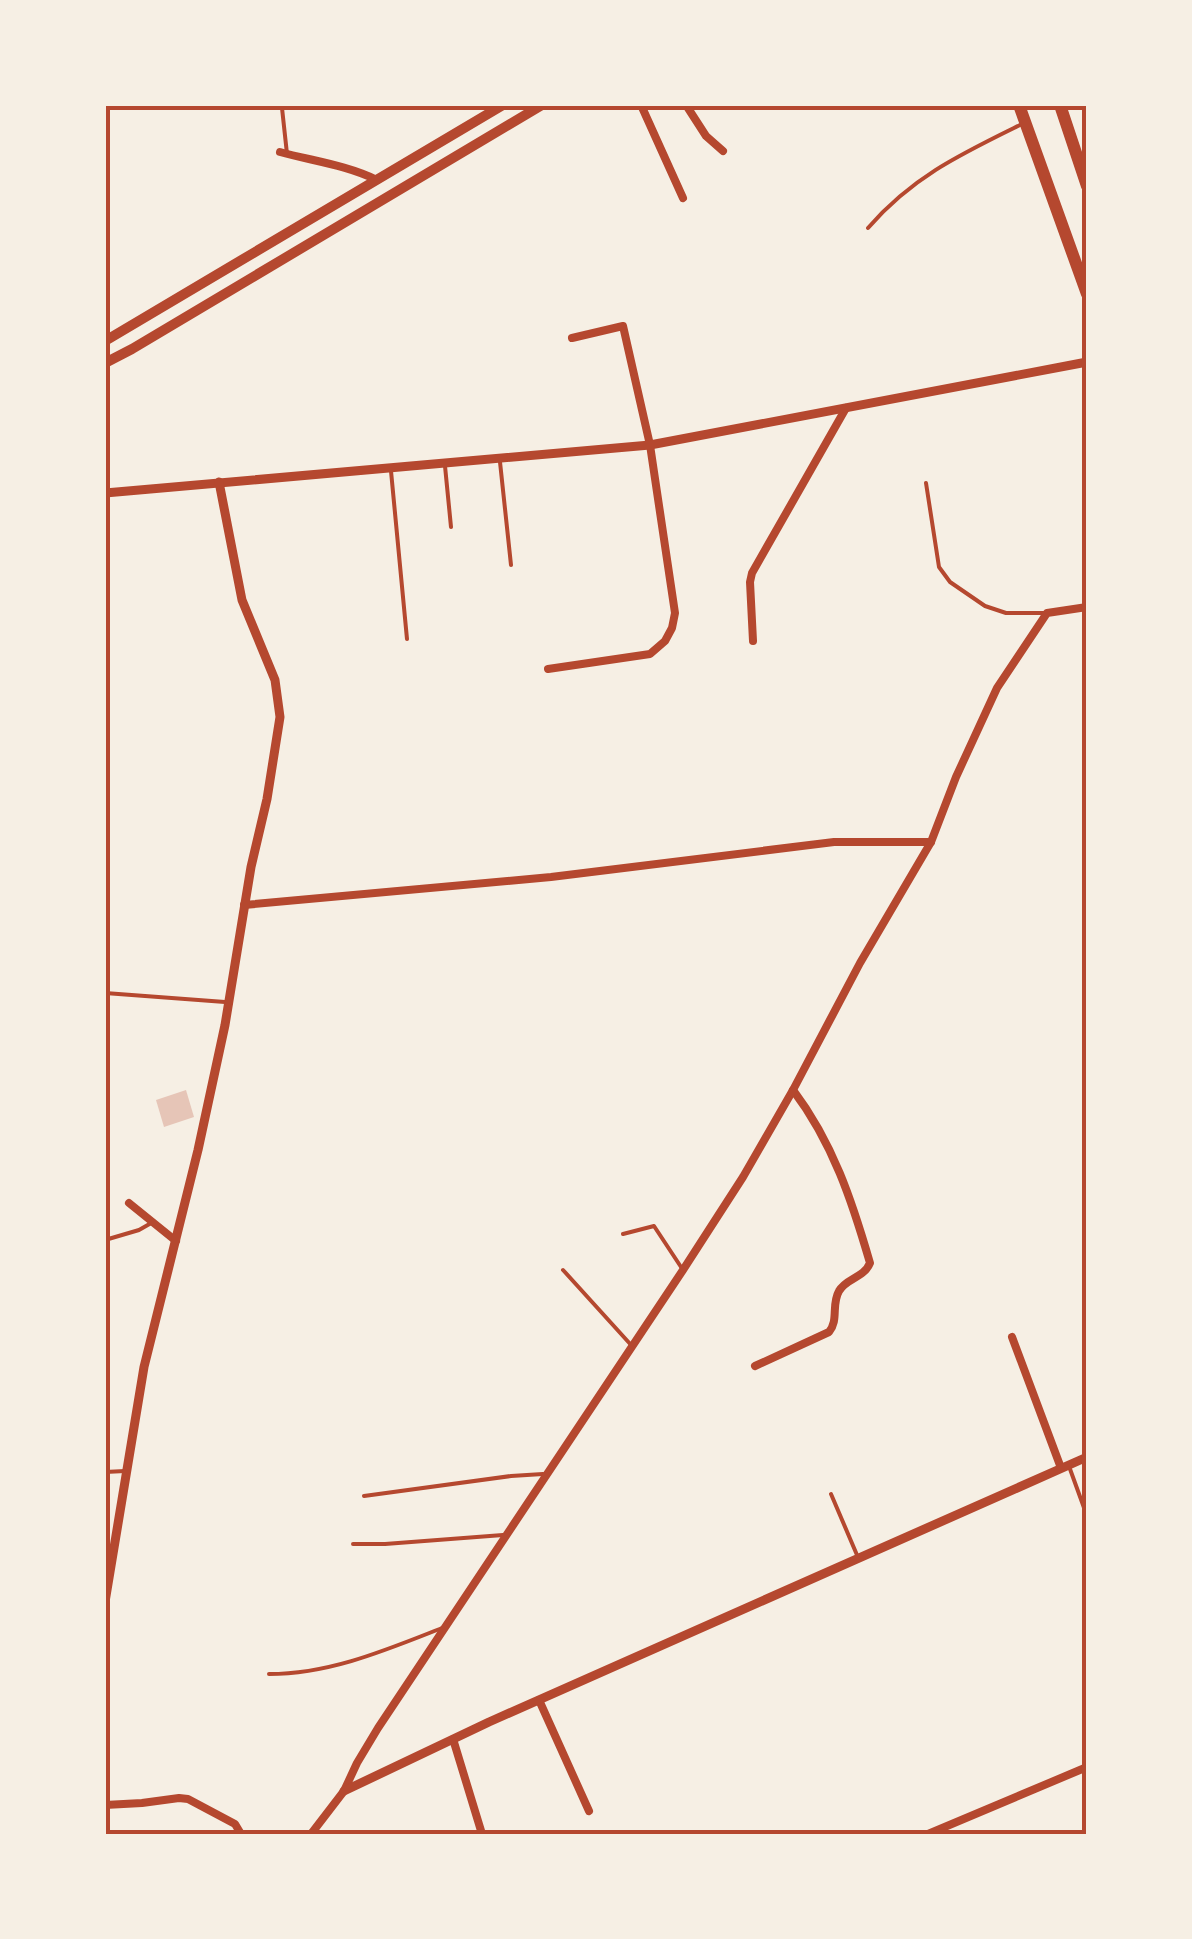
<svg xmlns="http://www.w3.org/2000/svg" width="1192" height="1939" font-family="'Times New Roman',serif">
  <rect width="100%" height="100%" fill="#f6efe4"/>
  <polygon fill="#e6c5b7" points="186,1090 194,1117 164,1127 156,1100"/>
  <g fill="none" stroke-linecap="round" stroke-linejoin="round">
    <g stroke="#b5482f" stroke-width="4">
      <polyline points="282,108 287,154"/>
      <path d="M868,228C912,177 961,154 1020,125"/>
      <polyline points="500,462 511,565"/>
      <polyline points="445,466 451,527"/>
      <polyline points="391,471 407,639"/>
      <polyline points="926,483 939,567 950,582 985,606 1006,613 1047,613"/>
      <polyline points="105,993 225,1002"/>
      <polyline points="623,1234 654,1226 683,1270"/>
      <polyline points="105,1240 139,1230 153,1222"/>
      <polyline points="563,1270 632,1346"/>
      <polyline points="1070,1469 1087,1516"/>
      <polyline points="105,1472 125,1471"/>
      <polyline points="831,1494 857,1555"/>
      <polyline points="364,1496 511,1476 543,1474"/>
      <polyline points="353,1544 385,1544 503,1535"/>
      <path d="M269,1674C330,1674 386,1650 442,1628"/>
    </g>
    <g stroke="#b5482f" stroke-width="8">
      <polyline points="641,105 683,198"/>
      <polyline points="686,105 706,136 723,151"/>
      <path d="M280,152C313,161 346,165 377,180"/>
      <polyline points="753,641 750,582 752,573 846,408"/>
      <polyline points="548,669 650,654 665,641 672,628 675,613 650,445 623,326 572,338"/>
      <polyline points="244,905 551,877 834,842 931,842"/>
      <polyline points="1086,1133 1087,1133"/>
      <polyline points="129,1203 176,1241"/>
      <polyline points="1012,1337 1061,1468"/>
      <path d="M755,1366L829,1332C839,1320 831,1305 839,1291C846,1278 864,1278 870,1263C852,1201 833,1143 793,1090"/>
      <polyline points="539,1700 589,1811"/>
      <polyline points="453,1739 482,1834"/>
      <polyline points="105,1805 142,1803 179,1798 188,1799 235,1824 241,1834"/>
      <polyline points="311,1834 344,1791 357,1763 378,1728 683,1270 743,1177 793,1090 860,963 931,842 956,777 997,688 1047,613 1087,607"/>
      <polyline points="928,1834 1087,1767"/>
    </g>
    <g stroke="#b5482f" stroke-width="9">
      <polyline points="105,493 650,445 1087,362"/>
      <polyline points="105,1602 144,1367 198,1150 225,1025 251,867 267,799 280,717 275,680 242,600 219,482"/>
      <polyline points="344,1791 489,1722 1087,1457"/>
    </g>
    <g stroke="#b5482f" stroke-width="10">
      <polyline points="105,341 503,105"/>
      <polyline points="105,363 132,349 542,105"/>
    </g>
    <g stroke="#b5482f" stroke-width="12">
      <polyline points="1019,105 1087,294"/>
      <polyline points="1060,105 1087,186"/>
    </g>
  </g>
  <rect width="1192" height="1939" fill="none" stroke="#f6efe4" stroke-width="215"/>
  <rect x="108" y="108" width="976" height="1724" fill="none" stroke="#b5482f" stroke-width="4"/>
</svg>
